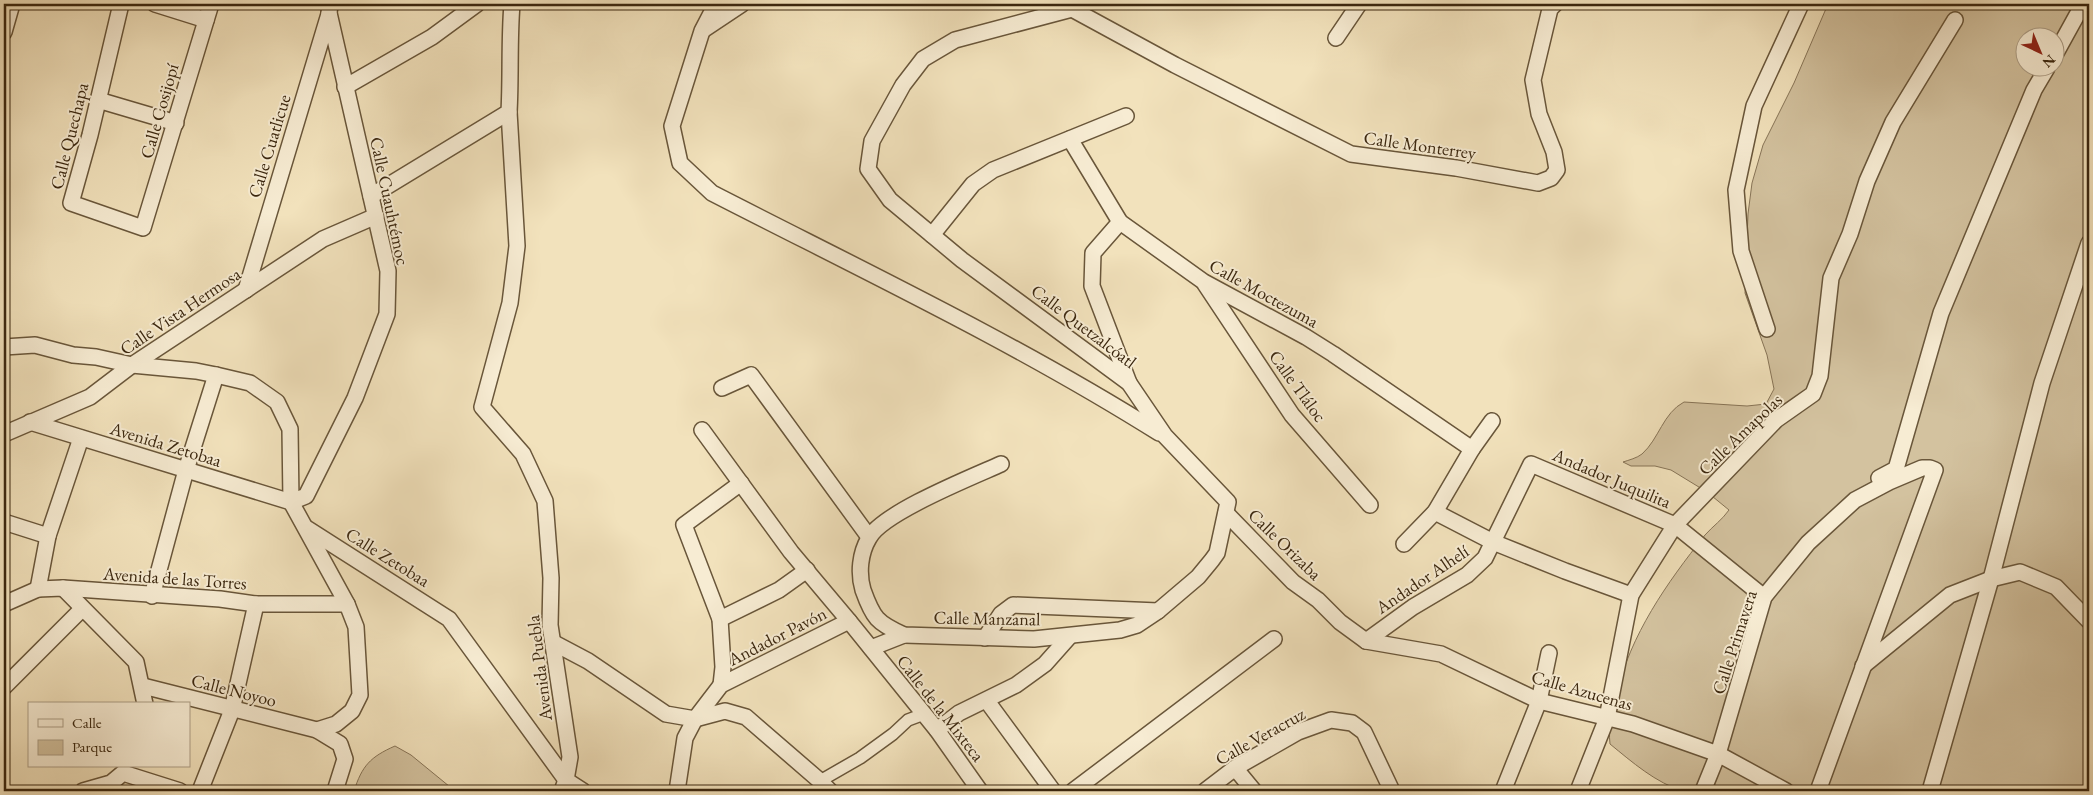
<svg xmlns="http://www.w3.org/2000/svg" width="2093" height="795" font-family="'EB Garamond',serif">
  <rect width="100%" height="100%" fill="#f2e2bc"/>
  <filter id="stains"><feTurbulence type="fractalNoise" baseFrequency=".004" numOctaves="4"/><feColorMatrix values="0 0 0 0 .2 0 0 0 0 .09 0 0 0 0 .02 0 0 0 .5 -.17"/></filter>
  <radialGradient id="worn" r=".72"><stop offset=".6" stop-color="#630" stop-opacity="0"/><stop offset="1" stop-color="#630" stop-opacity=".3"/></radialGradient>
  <g fill="#d3c29f" stroke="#877457" fill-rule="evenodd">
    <path d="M1828,4H2089V791H1683C1656,783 1632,762 1610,744C1608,727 1612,713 1616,695C1631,634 1666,584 1705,535C1713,526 1722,520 1729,510L1707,492L1671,470L1655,466H1631L1623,462C1629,460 1637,458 1642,454C1659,439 1663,413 1684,402L1747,406L1766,404L1774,389L1767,355L1745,293L1748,214L1752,183L1763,145L1794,83ZM2026,38H2056V68H2026Z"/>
    <path d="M395,746L411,755L455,791H354C362,766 370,757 395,746Z"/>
  </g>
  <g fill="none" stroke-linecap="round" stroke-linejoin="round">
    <defs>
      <polyline id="pedestrian" points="820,781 860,758 893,734 908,720 924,714"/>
      <g id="minor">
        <polyline points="121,4 90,135 71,203 143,228 211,4"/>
        <polyline points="155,4 206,20"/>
        <path d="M716,4L702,31L672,126L680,163L712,193C862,270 1016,343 1159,433"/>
        <polyline points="1067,4 1072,9 1175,65 1351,154 1456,168 1538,183 1551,178 1557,170 1554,152 1539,114 1533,80 1550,9 1555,4"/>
        <polyline points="703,30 742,4"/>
        <polyline points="4,32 12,4"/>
        <polyline points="1336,38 1359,4"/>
        <polyline points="2056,53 2083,4"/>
        <polyline points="345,87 432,37 477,4"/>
        <polyline points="98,100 176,123"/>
        <polyline points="509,112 517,246 510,303 482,407 523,454 545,501 551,578 550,625 570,757 566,780 562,791"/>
        <polyline points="1070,139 1120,222 1204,282 1306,337 1333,354 1472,449"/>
        <path d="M371,196L509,112C511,76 509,40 512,4"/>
        <polyline points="1120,222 1093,253 1092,286 1129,383"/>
        <polyline points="932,235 973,184 993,170 1126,116"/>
        <polyline points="1205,284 1292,415 1370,505"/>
        <polyline points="246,290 329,14"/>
        <polyline points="1767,329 1741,251 1736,190 1754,106 1801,4"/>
        <polyline points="4,347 35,345 73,355 96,357 132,365 196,371 216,375 250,383 277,402 290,429 291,502 347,604 356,627 360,695 352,711 336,724 317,730"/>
        <polyline points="722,388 751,375 869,537"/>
        <polyline points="30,422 291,502 306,496 355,398 387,314 388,271 329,13 330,4"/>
        <polyline points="702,430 791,552 849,621 937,730 980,791"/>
        <polyline points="4,434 90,397 132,365 323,239 376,216"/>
        <path d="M1001,464C972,477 882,513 869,538C860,553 858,573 863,590C873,618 877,623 904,635L1034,639L1120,630L1137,625L1158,611L1198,577L1212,560L1217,553L1228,502L1165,436L1129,383L962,260L890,200L868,169L872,141L903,85L923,59L955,40L1072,9"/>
        <polyline points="1879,478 1896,469 1941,313 2034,90 2047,68"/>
        <polyline points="1435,512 1493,542 1565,571 1631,595"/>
        <polyline points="1226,513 1293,582 1318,600 1340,622 1366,641 1441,654 1539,701 1633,724 1718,754 1786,791"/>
        <polyline points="4,522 48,536"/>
        <polyline points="308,529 449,619 566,780 583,791"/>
        <polyline points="1404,544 1435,512 1472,449 1492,421"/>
        <polyline points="63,588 136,662 145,704"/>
        <polyline points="38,589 48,536 81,438"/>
        <polyline points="152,596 186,470 216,375"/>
        <polyline points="4,604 38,589 63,588 220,599 256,604 347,604"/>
        <polyline points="720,619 779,590 807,570"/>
        <polyline points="985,638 1001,614 1013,605 1158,611"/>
        <polyline points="1366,641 1413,607 1467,575 1485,558 1531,464 1675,525 1764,597"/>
        <polyline points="554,643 588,661 666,714 695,719 725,711 746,717 820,781 830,791"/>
        <polyline points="871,648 904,635"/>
        <polyline points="1863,666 1950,595 1991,579 2020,572 2056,587 2089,621"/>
        <polyline points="721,685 723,667 720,619 684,525 741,483"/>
        <polyline points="143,686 317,730 340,744 345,759 335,791"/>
        <polyline points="4,687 82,609"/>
        <polyline points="987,701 1053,791"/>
        <polyline points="937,730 959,713 1016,685 1045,664 1069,637"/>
        <polyline points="1235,768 1254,791"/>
        <polyline points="83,791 111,783 123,773 180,791"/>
        <polyline points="200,791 232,710 256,604"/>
        <polyline points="677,791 685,738 695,719 721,685 849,621"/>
        <polyline points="1073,791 1274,639"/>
        <polyline points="1205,791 1235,768 1298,732 1331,720 1352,723 1364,732 1392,791"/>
        <polyline points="1503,791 1539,701 1549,653"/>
        <polyline points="1578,791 1607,718 1631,595 1675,525 1776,420 1813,394 1820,376 1831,278 1850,234 1867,181 1893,122 1955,20"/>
        <polyline points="1703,791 1718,754 1764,597 1808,543 1855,500 1889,482 1922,468 1930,468 1935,470 1818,791"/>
        <polyline points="1930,791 1991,579 2042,383 2089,243"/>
      </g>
    </defs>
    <use href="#pedestrian" stroke="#69563a" stroke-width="14"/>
    <use href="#minor" stroke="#69563a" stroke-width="18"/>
    <use href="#pedestrian" stroke="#f7ecd3" stroke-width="11"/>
    <use href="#minor" stroke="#f7ecd3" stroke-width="15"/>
  </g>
  <g text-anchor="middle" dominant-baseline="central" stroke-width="4" stroke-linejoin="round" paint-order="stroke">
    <g font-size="18" fill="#3b270f" stroke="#f7ecd3">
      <text transform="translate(159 111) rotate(-74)">Calle Cosijopí</text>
      <text transform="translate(69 136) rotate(-76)">Calle Quechapa</text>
      <text transform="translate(1420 145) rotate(8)">Calle Monterrey</text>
      <text transform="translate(269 146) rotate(-73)">Calle Cuatlicue</text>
      <text transform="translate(390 201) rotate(78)">Calle Cuauhtémoc</text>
      <text transform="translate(1264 293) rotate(29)">Calle Moctezuma</text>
      <text transform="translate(180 311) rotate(-34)">Calle Vista Hermosa</text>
      <text transform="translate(1084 326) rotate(37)">Calle Quetzalcóatl</text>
      <text transform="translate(1298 386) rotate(54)">Calle Tláloc</text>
      <text transform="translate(1740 434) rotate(-44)">Calle Amapolas</text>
      <text transform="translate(166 444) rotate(17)">Avenida Zetobaa</text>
      <text transform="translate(1612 478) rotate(23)">Andador Juquilita</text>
      <text transform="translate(1285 544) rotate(44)">Calle Orizaba</text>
      <text transform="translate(388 557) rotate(32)">Calle Zetobaa</text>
      <text transform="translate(175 578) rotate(4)">Avenida de las Torres</text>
      <text transform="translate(1422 579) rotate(-34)">Andador Alhelí</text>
      <text transform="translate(987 618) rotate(1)">Calle Manzanal</text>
      <text transform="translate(777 636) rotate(-27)">Andador Pavón</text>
      <text transform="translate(1734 642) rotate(-72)">Calle Primavera</text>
      <text transform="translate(539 668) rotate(-97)">Avenida Puebla</text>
      <text transform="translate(234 690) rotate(14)">Calle Noyoo</text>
      <text transform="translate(1582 690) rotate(16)">Calle Azucenas</text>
      <text transform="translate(941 708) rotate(52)">Calle de la Mixteca</text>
      <text transform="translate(1260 736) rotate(-29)">Calle Veracruz</text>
    </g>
  </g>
  <rect width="2093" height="795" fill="none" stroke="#f2e2bc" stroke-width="20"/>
  <rect x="5" y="5" width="2083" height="785" fill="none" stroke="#3b270f" stroke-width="2.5"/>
  <rect x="10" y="10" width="2073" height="775" fill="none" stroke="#3b270f"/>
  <rect x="28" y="702" width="162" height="65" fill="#f7ecd3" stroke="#ac9d85"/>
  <rect x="38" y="719" width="25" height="8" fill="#f7ecd3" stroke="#ac9d85"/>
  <text x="72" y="728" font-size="15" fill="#3b270f">Calle</text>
  <rect x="38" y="740" width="25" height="15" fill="#d3c29f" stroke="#ac9d85"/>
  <text x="72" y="752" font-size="15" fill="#3b270f">Parque</text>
  <g transform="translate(2040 52) rotate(136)"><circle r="24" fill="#f7ecd3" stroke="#ac9d85"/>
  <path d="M0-4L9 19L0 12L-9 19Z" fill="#8f2418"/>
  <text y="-8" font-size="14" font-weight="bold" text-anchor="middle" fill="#3b270f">N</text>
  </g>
  <rect width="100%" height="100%" filter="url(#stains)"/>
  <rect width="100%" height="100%" fill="url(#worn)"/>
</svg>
